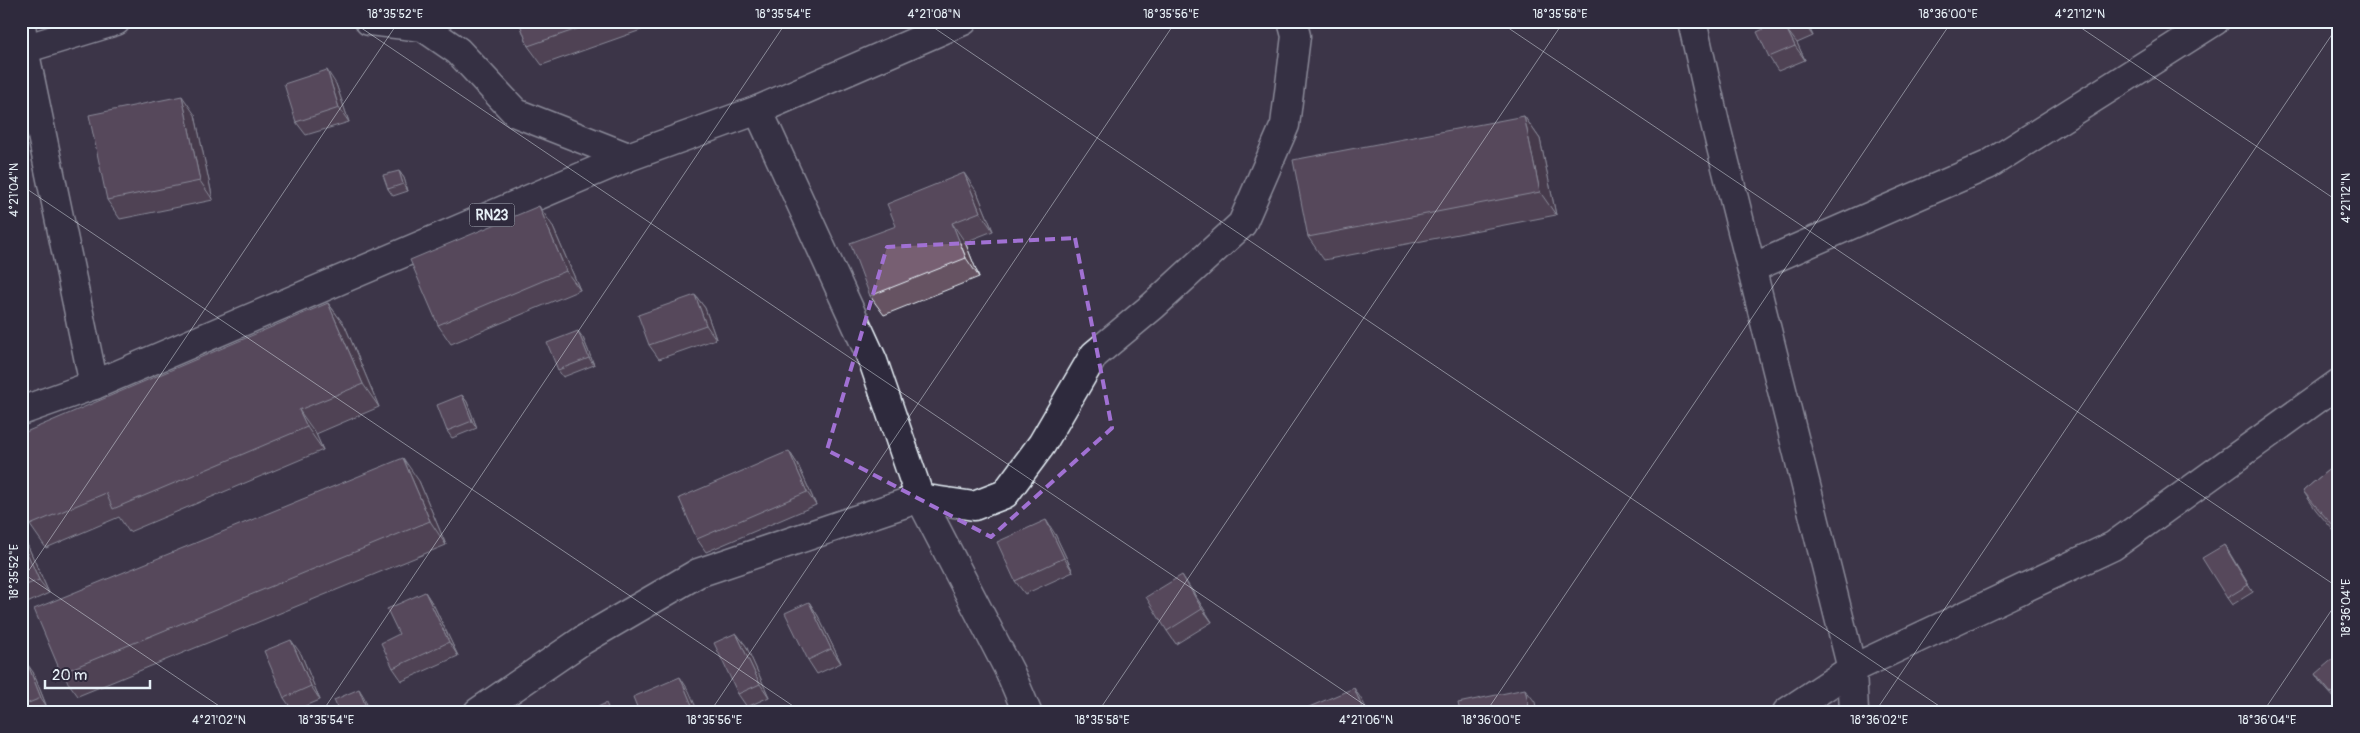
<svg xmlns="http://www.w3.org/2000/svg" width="2360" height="733" font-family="Pangolin,sans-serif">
  <rect width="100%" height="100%" fill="#3d3548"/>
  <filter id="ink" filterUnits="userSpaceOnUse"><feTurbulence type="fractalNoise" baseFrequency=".02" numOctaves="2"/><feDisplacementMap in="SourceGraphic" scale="10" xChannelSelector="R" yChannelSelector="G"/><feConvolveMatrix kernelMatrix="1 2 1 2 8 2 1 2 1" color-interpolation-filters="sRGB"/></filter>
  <g filter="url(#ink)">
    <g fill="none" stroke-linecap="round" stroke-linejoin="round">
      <defs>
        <g id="street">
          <polyline points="369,21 423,27 458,51 516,113 628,157"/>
          <polyline points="1692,21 1715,123 1852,669 1854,712"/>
          <polyline points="21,24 24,49 94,385"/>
          <polyline points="24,49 116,21"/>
          <polyline points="758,110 873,361 920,498 1010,672 1027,712"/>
          <polyline points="1752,268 1988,165 2215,21"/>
          <polyline points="478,712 583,640 698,573 920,498 974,506 1005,494 1042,444 1094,355 1153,306 1242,224 1285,125 1296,36 1292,21"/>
          <polyline points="1787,712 1852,669 2113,546 2339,383"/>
        </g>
        <polyline id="primary" points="21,411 94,385 628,157 758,110 963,21"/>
      </defs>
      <use href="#street" stroke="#e8f1f8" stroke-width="31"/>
      <use href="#primary" stroke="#e8f1f8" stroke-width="31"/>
      <use href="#street" stroke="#2f2a3d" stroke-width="28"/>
      <use href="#primary" stroke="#2f2a3d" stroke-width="28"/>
    </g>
    <g fill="#665262" stroke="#e8f1f8">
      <polygon points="519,21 641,21 644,29 542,65 528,46"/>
      <polygon points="647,21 680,21 654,31"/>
      <polygon points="1775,21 1806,21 1813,36 1797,43 1805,60 1778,71 1769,57 1776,23"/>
      <polygon points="336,84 349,122 306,135 296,122"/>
      <polygon points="195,115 213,200 120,219 107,200"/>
      <polygon points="1524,116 1540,139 1556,215 1324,260 1308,237"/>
      <polygon points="399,171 404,178 408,191 393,196 388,189"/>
      <polygon points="977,192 993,231 965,242 979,277 884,315 870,296 896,226"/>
      <polygon points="552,225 580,290 451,344 438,325"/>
      <polygon points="695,295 705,308 716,339 659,359 649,345"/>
      <polygon points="328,303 345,326 379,407 316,434 323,450 129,532 119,517 46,548 30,525"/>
      <polygon points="583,338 594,365 563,377 558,370"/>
      <polygon points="462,395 467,402 477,428 452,438 447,431"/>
      <polygon points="789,451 798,465 816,505 706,552 697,539"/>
      <polygon points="2339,461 2339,537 2316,510 2303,491"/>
      <polygon points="419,481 446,545 78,696 61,673"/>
      <polygon points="21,531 49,593 25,604 21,598"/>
      <polygon points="1055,534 1073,572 1025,594 1015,581"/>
      <polygon points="2224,545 2253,592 2232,605 2227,598"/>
      <polygon points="1191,589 1212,622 1176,644 1167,631"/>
      <polygon points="425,592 434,606 458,656 402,681 393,668 399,634"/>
      <polygon points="809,602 818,616 841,663 817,674 808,660"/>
      <polygon points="736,633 746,646 769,697 747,707 738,694"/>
      <polygon points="301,654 320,700 293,711 284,698"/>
      <polygon points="2339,661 2339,697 2336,700 2320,682 2315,674"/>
      <polygon points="21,667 33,672 46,705 29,712 21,712"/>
    </g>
    <g fill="#534250" stroke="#e8f1f8">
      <polygon points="639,21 641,21 644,29"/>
      <polygon points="1802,21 1806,21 1813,36 1803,23"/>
      <polygon points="1787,30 1797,43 1805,60 1795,46"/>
      <polygon points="327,70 336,84 349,122 339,108"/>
      <polygon points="182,96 195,115 213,200 200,181"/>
      <polygon points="1524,116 1540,139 1556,215 1540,192"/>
      <polygon points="399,171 404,178 408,191 403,184"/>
      <polygon points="964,173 977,192 993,231 980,212"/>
      <polygon points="539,206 552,225 580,290 566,271"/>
      <polygon points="952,223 965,242 979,277 966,258"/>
      <polygon points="695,295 705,308 716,339 706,325"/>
      <polygon points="328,303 345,326 379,407 363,384"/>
      <polygon points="578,331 583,338 594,365 589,358"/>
      <polygon points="462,395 467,402 477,428 472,421"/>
      <polygon points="299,410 316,434 323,450 307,427"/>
      <polygon points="789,451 798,465 816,505 807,492"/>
      <polygon points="403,458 419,481 446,545 430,521"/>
      <polygon points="1046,520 1055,534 1073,572 1064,558"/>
      <polygon points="21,531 49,593 39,580 21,539"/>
      <polygon points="2224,545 2229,552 2253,592 2248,585"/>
      <polygon points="1182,575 1191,589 1212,622 1202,609"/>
      <polygon points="425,592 434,606 458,656 449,642"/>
      <polygon points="809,602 818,616 841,663 831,649"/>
      <polygon points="736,633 746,646 769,697 760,684"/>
      <polygon points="291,640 301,654 320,700 311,686"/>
      <polygon points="28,665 33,672 46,705 41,698"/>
      <polygon points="680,677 689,691 698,712 694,712 694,710"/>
      <polygon points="1354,688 1363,702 1368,712 1364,712"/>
      <polygon points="359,689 364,697 370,712 368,712"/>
      <polygon points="1525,689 1535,702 1537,712 1530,712"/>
    </g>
    <g fill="#775f72" stroke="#e8f1f8">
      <polygon points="519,21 600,21 528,46"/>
      <polygon points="1775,21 1802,21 1803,23 1787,30 1795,46 1769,57 1757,32 1776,23"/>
      <polygon points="327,70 339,108 296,122 284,84"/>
      <polygon points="182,96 200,181 107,200 89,115"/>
      <polygon points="1524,116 1540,192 1308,237 1293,160"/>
      <polygon points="399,171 403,184 388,189 383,175"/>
      <polygon points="964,173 980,212 952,223 966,258 870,296 850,243 896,226 887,204"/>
      <polygon points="539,206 566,271 438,325 410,260"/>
      <polygon points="695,295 706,325 649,345 638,315"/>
      <polygon points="328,303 363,384 299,410 307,427 113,509 106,493 30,525 21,505 21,434"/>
      <polygon points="578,331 589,358 558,370 547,343"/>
      <polygon points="462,395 472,421 447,431 437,405"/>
      <polygon points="789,451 807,492 697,539 679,498"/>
      <polygon points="403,458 430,521 61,673 34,609"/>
      <polygon points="2339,461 2339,533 2303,491"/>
      <polygon points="1046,520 1064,558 1015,581 997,542"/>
      <polygon points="21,539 39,580 21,587"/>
      <polygon points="2224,545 2248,585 2227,598 2202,558"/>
      <polygon points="1182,575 1202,609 1167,631 1146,597"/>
      <polygon points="425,592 449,642 393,668 381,643 399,634 387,609"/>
      <polygon points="809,602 831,649 808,660 785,613"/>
      <polygon points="736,633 760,684 738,694 714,643"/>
      <polygon points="291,640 311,686 284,698 264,651"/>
      <polygon points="2335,657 2339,661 2339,686 2331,693 2315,674"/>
      <polygon points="28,665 41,698 21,706 21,667"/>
      <polygon points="680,677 694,710 690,712 639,712 633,697"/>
      <polygon points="1354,688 1364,712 1303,712 1302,710"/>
      <polygon points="359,689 368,712 339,712 334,700"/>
      <polygon points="1525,689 1530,712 1460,712 1458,703"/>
      <polygon points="606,703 610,712 588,712"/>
    </g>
  </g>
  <path d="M0 0H2360V733H0ZM1075,238L1112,428L991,537L827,450L887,247Z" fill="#3d3548" fill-opacity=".55" fill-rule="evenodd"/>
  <path fill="none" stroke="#a171d3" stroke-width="4" stroke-dasharray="10 6" stroke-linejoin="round" d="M1075,238L1112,428L991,537L827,450L887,247Z"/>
  <path fill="none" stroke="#e8f1f8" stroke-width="1" stroke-opacity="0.45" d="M351,21L1375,712M924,21L1948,712M1498,21L2339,588M2071,21L2339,202M21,185L802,712M21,572L228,712M21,582L399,21M322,712L787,21M710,712L1176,21M1098,712L1564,21M1486,712L1952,21M1875,712L2339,24M2263,712L2339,599"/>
  <g text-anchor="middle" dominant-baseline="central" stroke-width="4.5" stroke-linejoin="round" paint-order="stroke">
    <rect fill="#2f2a3d" stroke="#b0b5c0" stroke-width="1" x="469.5" y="203.5" width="45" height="23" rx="4"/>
    <g font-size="14" font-weight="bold" fill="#e8f1f8">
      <text x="492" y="215">RN23</text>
    </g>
  </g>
  <rect width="2360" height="733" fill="none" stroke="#2f2a3d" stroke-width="55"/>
  <path d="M45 680v8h105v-8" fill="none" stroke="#e8f1f8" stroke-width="2.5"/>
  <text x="52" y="680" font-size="15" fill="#e8f1f8" stroke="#2f2a3d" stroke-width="4" paint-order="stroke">20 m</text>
  <rect x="28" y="28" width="2304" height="678" fill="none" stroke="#e8f1f8" stroke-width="2"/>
  <g font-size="12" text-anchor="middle" fill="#e8f1f8">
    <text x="395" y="18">18°35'52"E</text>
    <text x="783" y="18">18°35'54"E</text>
    <text x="934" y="18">4°21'08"N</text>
    <text x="1171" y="18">18°35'56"E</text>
    <text x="1560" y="18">18°35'58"E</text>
    <text x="1948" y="18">18°36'00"E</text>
    <text x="2080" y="18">4°21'12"N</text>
    <text transform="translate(14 190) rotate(-90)" y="4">4°21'04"N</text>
    <text transform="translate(2346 198) rotate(-90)" y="4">4°21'12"N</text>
    <text transform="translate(14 572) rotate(-90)" y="4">18°35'52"E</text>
    <text transform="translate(2346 608) rotate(-90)" y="4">18°36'04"E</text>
    <text x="219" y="724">4°21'02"N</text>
    <text x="326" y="724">18°35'54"E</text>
    <text x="714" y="724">18°35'56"E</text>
    <text x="1102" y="724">18°35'58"E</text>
    <text x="1366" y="724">4°21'06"N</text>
    <text x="1491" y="724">18°36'00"E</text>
    <text x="1879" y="724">18°36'02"E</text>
    <text x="2267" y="724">18°36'04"E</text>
  </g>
</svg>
